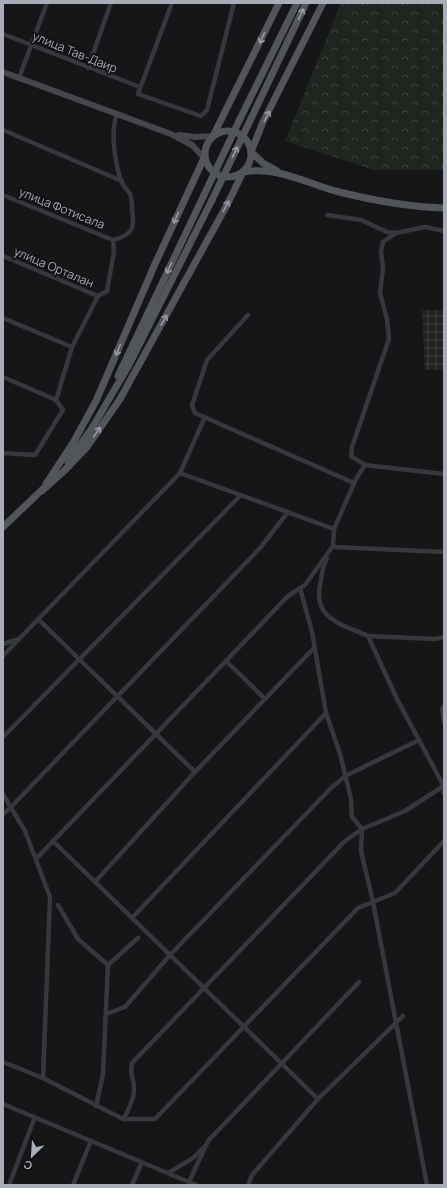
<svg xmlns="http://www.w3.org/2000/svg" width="447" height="1188" font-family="Manrope,sans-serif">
  <defs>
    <pattern id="industrial-grid" width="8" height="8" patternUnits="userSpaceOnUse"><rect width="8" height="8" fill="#222225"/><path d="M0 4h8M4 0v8" fill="none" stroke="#3f3f43"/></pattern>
    <pattern id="forest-crowns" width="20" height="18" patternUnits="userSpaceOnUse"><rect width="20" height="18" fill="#1e261f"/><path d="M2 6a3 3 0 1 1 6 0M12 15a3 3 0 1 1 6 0" fill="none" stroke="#3c433d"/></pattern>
  </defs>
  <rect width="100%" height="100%" fill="#161618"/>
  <polygon fill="url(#industrial-grid)" points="422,310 444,310 444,370 425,370"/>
  <polygon fill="url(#forest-crowns)" points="341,3 444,3 444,170 373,170 285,141"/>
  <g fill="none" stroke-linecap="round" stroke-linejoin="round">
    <g stroke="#37383d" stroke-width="4.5">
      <polyline points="172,3 138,94 201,116 207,110 234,3"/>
      <polyline points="3,34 140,87"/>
      <polyline points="88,68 111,3"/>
      <polyline points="19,78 47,3"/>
      <polyline points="3,130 122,181"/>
      <polyline points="3,195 113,240"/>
      <polyline points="327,215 361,220 387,232 396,233"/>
      <polyline points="444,231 425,227 396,233 383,242 381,251 383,269 380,293 387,319 389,339 352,447 351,456 365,465 444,474"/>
      <polyline points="3,256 98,296"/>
      <polyline points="248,315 207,360 192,405 195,413 354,483"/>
      <polyline points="3,318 72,347"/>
      <polyline points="3,377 56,400"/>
      <path d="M3,453L35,455L63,410L56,400L72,347L98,296L107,291L114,252L113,240C133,235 135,228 132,209C132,204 132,198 130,194C127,189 123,185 121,181C115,162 110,132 117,114"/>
      <polyline points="180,473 205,417"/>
      <polyline points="333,547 444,552"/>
      <path d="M327,559C323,565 322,573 321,580C311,619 340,623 368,636L397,699L441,781L444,793"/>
      <polyline points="300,588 312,632 326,713 340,754 351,799 352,817 362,829 361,851 373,902 427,1185"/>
      <polyline points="38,619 195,772"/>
      <polyline points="368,636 435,639 444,637"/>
      <polyline points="3,644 19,639 180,473 334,529"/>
      <polyline points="3,656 18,640"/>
      <polyline points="226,661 265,699"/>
      <polyline points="444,706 442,709 444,722"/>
      <polyline points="3,737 241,495"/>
      <polyline points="3,794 25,831 50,897 43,1078"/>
      <polyline points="3,814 11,807 260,548 288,512"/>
      <polyline points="53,841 318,1099"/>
      <polyline points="36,859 288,596 305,585 333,546 334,529 356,479 365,465"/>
      <polyline points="95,882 195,772 314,648"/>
      <polyline points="58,905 78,939 108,965"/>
      <polyline points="132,918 326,713"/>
      <polyline points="106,1014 125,1007 170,955 330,789 345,776 419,740"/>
      <polyline points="3,1062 43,1078 123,1119 155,1119 358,908 395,893 444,841"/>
      <polyline points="3,1104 196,1185"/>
      <polyline points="96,1106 103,1074 108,965 138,938"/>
      <path d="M123,1119C128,1112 134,1098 134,1089C135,1078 129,1079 132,1063L345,841L362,829L405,811L442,787"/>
      <polyline points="168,1173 193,1158 205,1146"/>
      <polyline points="189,1182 208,1141 359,982"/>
      <polyline points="9,1185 35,1117"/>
      <polyline points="73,1185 91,1141"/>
      <polyline points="132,1185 142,1162"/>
      <polyline points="248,1185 252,1175 318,1099 403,1016"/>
    </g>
    <g stroke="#45474d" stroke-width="6">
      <polyline points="3,72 171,134 192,145 204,158"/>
      <polyline points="179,135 195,137 213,136"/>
    </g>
    <g stroke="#53555c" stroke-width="7">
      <polyline points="239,121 297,3"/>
      <polyline points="248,125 306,3"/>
      <circle cx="228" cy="154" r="23"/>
      <polyline points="213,136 279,3"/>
      <polyline points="277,171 263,163 251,152 263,122 323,3"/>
      <polyline points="118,376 204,195"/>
      <polyline points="68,462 92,428 129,365 212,200"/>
      <polyline points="46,484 73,443 96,401 155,264 204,158"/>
      <path d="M42,491L64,471L87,447L120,399L228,203L243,172C276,166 304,182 335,191C371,200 407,207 444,208"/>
      <polyline points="3,527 45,487"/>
    </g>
    <g stroke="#53555c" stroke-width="7">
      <polyline points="204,195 239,121"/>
      <polyline points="212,200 248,125"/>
    </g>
  </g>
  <defs><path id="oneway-shaft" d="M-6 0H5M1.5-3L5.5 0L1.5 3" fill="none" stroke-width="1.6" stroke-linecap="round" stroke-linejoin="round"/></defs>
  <g stroke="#979ba6">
    <use href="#oneway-shaft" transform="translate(301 14) rotate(-64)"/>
    <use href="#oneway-shaft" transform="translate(262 38) rotate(116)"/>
    <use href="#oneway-shaft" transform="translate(267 116) rotate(-63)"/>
    <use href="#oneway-shaft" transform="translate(235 152) rotate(-64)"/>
    <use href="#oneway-shaft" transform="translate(226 206) rotate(-62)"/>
    <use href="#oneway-shaft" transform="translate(176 218) rotate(114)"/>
    <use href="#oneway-shaft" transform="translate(169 268) rotate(116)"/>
    <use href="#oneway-shaft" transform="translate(164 320) rotate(-61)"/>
    <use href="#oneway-shaft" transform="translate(118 350) rotate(113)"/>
    <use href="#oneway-shaft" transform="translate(97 432) rotate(-55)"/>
  </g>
  <g text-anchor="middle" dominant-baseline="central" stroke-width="3.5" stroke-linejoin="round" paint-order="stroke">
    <g font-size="12" fill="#a8adb8" stroke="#111113">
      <text transform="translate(75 52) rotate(22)">улица Тав-Даир</text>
      <text transform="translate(62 208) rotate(22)">улица Фотисала</text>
      <text transform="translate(54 267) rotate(23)">улица Орталан</text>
    </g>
  </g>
  <rect width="447" height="1188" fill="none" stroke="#a8adb8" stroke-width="8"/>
  <g transform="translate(32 1156) rotate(205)" stroke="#111113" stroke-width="3" paint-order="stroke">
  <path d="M0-3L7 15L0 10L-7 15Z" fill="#a8adb8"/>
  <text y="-6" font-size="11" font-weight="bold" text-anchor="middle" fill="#a8adb8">С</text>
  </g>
</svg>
